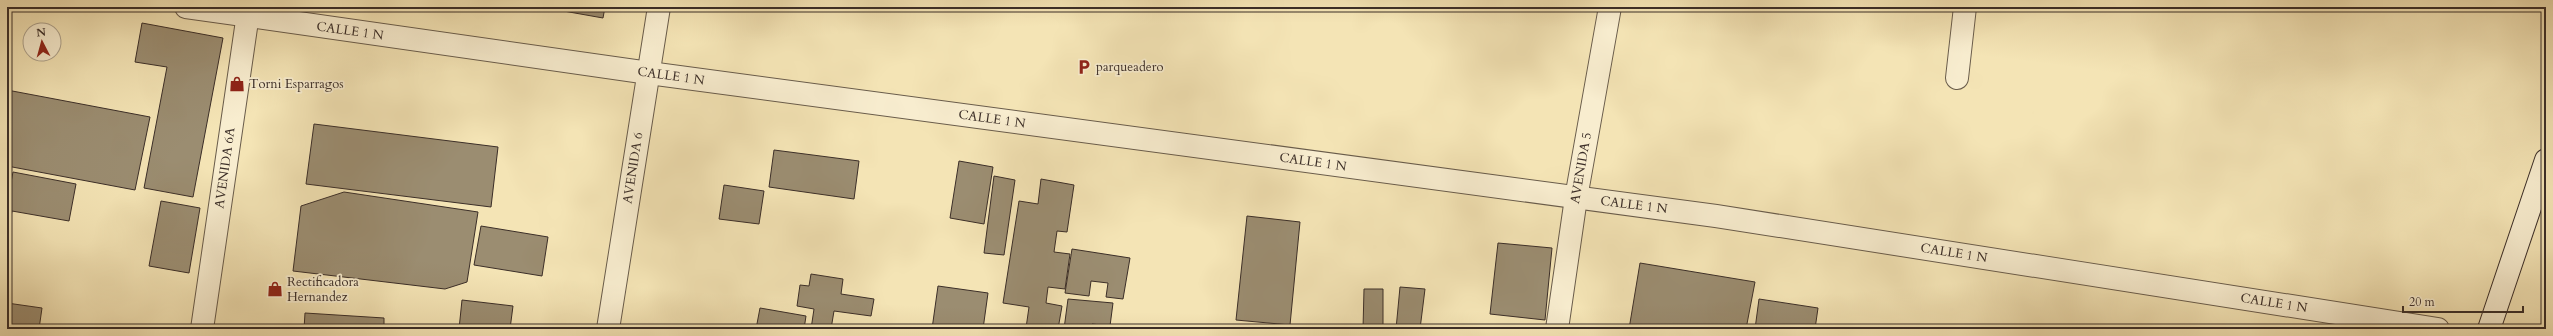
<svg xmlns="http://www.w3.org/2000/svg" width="2553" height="336" font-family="Cardo,serif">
  <rect width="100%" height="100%" fill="#f4e4b5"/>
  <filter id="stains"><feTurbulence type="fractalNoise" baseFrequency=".005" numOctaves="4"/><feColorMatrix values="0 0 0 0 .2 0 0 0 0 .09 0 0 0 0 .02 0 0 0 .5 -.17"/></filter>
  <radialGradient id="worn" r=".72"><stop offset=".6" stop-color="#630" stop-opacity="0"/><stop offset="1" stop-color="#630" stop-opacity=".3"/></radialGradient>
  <g fill="#9b8d71" stroke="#3b2e28">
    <polygon points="541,7 605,7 603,18"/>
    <polygon points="142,23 223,38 193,197 144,188 167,67 135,62"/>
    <polygon points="7,90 150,117 135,190 7,166"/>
    <polygon points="314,124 498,147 491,207 306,184"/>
    <polygon points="774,150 859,161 854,199 769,187"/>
    <polygon points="959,161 993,167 984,224 950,218"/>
    <polygon points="13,172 76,184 69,221 12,211 7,240 7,193 9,193"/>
    <polygon points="994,176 1015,180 1004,255 984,253"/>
    <polygon points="1041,179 1074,185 1067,232 1057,231 1054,252 1070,254 1065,289 1048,287 1046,303 1062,306 1058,329 1026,328 1029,307 1003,303 1019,201 1038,204"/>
    <polygon points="724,185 764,191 759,224 719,219"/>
    <polygon points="344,192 478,212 467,282 445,289 293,271 301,206"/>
    <polygon points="161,201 200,208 189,273 149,266"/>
    <polygon points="1247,216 1300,222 1290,325 1236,320"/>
    <polygon points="481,226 548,237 542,276 474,265"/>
    <polygon points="1498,243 1552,248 1545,320 1490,314"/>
    <polygon points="1072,249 1130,258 1123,299 1106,297 1108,283 1091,281 1089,296 1065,293"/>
    <polygon points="1640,263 1755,282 1746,329 1629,329"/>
    <polygon points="811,274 843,279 841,294 874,299 871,316 834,311 831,329 811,329 814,309 797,306 800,285 809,286"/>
    <polygon points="938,286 988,293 983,329 932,329"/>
    <polygon points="1400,287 1425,289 1420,329 1396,329"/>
    <polygon points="1364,289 1383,289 1383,329 1363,329"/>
    <polygon points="1068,299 1113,303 1110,326 1092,324 1092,329 1064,329"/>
    <polygon points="1759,299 1818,308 1815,329 1755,329"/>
    <polygon points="462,300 513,306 510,329 459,329"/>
    <polygon points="7,303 42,308 39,329 7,329"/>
    <polygon points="760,308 806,316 804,329 756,329"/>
    <polygon points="305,313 384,318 384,329 304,329"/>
  </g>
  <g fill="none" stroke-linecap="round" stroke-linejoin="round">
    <defs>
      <g id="minor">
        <polyline points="186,7 649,73 1716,216 2438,329"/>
        <polyline points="1957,78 1965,7"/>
        <polyline points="202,329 249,7"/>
        <polyline points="608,329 659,7"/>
        <polyline points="1557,329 1576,198 1610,7"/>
      </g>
      <polyline id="secondary" points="2489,329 2546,160"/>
    </defs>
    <use href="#minor" stroke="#695c4b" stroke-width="24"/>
    <use href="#secondary" stroke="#3b2e28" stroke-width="24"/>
    <use href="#minor" stroke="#f8edcf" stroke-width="22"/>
    <use href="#secondary" stroke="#f8edcf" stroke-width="22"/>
  </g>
  <defs>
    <symbol id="parking-bare" viewBox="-9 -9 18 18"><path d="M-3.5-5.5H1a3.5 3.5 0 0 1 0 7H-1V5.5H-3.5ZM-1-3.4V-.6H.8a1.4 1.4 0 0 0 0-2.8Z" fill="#8f2418" stroke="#f8edcf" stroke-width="2.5" paint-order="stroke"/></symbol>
    <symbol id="shop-bare" viewBox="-9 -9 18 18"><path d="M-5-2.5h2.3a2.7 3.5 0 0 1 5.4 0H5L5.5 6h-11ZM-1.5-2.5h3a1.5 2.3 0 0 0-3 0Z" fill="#8f2418" stroke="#f8edcf" stroke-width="2.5" paint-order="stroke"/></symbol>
  </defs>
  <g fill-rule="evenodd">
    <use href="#parking-bare" x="1073" y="56" width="22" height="22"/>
    <use href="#shop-bare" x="226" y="73" width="22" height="22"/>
    <use href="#shop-bare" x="264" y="278" width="22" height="22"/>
  </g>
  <g text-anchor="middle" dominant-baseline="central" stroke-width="3.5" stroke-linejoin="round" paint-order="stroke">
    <g font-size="13" fill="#3b2e28" stroke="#f8edcf">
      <text transform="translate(350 31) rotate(8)">CALLE 1 N</text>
      <text transform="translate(671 76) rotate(8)">CALLE 1 N</text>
      <text transform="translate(992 119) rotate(8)">CALLE 1 N</text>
      <text transform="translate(1313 162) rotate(8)">CALLE 1 N</text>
      <text transform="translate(225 168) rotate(-82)">AVENIDA 6A</text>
      <text transform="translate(633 168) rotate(-81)">AVENIDA 6</text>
      <text transform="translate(1581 168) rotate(-80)">AVENIDA 5</text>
      <text transform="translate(1634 205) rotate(7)">CALLE 1 N</text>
      <text transform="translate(1954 253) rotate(9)">CALLE 1 N</text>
      <text transform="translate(2274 303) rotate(9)">CALLE 1 N</text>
    </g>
    <g font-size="13" fill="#3b2e28" stroke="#f8edcf" text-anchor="start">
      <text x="1096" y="67">parqueadero</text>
      <text x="249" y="84">Torni Esparragos</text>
      <text x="287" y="282">Rectificadora<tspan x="287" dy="15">Hernandez</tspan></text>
    </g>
  </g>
  <rect width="2553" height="336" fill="none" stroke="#f4e4b5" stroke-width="24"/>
  <rect x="8" y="8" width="2537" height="320" fill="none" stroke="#3b2e28" stroke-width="2"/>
  <rect x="12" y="12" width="2529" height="312" fill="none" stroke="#3b2e28"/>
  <g transform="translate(42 42) rotate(354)"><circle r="19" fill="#f8edcf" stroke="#aca18c"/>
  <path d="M0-3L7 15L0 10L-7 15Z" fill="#8f2418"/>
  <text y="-6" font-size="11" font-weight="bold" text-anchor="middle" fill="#3b2e28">N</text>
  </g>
  <path d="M2403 306v6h120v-6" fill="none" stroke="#3b2e28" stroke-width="2"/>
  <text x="2409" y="306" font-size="12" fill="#3b2e28" stroke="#f8edcf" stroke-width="3" paint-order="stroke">20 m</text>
  <rect width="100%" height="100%" filter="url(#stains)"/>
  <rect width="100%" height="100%" fill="url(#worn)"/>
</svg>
